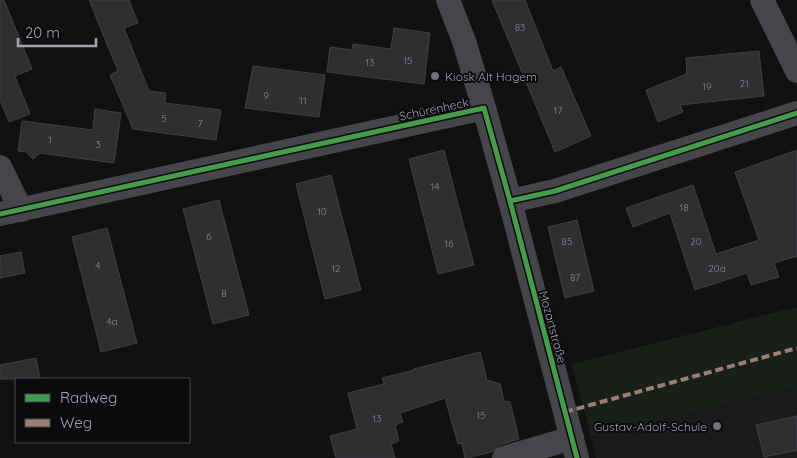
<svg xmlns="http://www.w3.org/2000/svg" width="797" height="458" font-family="Quicksand,sans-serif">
  <rect width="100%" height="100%" fill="#111"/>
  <polygon fill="#1b1b1d" points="797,387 797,458 596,458 591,437"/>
  <polygon fill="#19201a" points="797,307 797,387 591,437 572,364"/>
  <g fill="#2f2f31" stroke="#3f4045">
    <polygon points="0,0 4,0 32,69 15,76 30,114 9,122 0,100"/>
    <polygon points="89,0 129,0 138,23 124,28 149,91 166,93 165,103 221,110 216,140 133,129 110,75 118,71"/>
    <polygon points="492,0 525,0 553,71 561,67 591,136 555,152"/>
    <polygon points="394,28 430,33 424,84 327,72 330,47 352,50 353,44 391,49"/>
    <polygon points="759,51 764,96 680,105 683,112 658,122 646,90 687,74 686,58"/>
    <polygon points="253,66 325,75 319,117 245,108"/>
    <polygon points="95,109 121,113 114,163 40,153 33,159 26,152 18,151 22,121 93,130"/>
    <polygon points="444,150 474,265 438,274 409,159"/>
    <polygon points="797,150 797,256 774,263 779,277 751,285 747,273 695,290 670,213 633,227 626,208 693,185 716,254 759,240 735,172"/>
    <polygon points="331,175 361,290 325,299 296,184"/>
    <polygon points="219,200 249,315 213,324 183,209"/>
    <polygon points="577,220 594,291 565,298 548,227"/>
    <polygon points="107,228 137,343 101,352 72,237"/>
    <polygon points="21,252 25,273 0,278 0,256"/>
    <polygon points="480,352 487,380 500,384 504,401 510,402 519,439 500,445 492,452 465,458 462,443 458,444 445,398 400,413 403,422 395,425 399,441 391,444 395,458 336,458 330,436 357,429 348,393 384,384 382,378 414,370 414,369"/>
    <polygon points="36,358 40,379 0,379 0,365"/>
    <polygon points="797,416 797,450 764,457 756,425"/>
  </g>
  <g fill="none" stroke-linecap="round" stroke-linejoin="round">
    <g stroke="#45464a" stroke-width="24">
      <polyline points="448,0 464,41 484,108"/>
      <polyline points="762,0 797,71"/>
      <polyline points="0,167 21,210"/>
      <polyline points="510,201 577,458"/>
      <polyline points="0,214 484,108 510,201 555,191 797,113"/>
      <polyline points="504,458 572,438"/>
    </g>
    <polyline stroke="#9b7d72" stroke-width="4" stroke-dasharray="8 4" stroke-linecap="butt" points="565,412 797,348"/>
    <defs>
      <g id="cycleway">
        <polyline points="510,201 577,458"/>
        <polyline points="0,214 484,108 510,201 555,191 797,113"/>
      </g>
    </defs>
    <use href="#cycleway" stroke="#0b0b0d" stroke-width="8"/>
    <use href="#cycleway" stroke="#469c4c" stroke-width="5"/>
  </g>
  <g fill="#6e717b" stroke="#0b0b0d" stroke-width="2">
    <circle cx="435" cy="76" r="5"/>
    <circle cx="717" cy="426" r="5"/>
  </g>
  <g text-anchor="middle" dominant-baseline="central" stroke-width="4" stroke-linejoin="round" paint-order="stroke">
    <g font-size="10" fill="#848893">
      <text x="520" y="27">83</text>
      <text x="408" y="60">15</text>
      <text x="370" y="62">13</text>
      <text x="744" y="83">21</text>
      <text x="707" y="86">19</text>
      <text x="266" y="95">9</text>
      <text x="303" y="100">11</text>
      <text x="558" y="110">17</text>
      <text x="164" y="118">5</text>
      <text x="200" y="123">7</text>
      <text x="50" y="139">1</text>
      <text x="98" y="144">3</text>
      <text x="435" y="186">14</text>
      <text x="684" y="207">18</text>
      <text x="322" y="211">10</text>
      <text x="209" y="236">6</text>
      <text x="567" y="241">85</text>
      <text x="696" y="241">20</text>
      <text x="449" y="243">16</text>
      <text x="98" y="265">4</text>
      <text x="336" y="268">12</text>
      <text x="717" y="268">20a</text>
      <text x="575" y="277">87</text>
      <text x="224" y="293">8</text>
      <text x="112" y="321">4a</text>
      <text x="481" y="415">15</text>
      <text x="377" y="418">13</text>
    </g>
    <g font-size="12" fill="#a0a5b4" stroke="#0b0b0d" text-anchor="start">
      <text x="445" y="76">Kiosk Alt Hagem</text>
      <text x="707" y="426" text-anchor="end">Gustav-Adolf-Schule</text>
    </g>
    <g font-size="12" fill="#a0a5b4" stroke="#0b0b0d">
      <text transform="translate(434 109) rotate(-12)">Schürenheck</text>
      <text transform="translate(553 327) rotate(75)">Mozartstraße</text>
    </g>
  </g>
  <rect x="15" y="378" width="175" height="65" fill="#0b0b0d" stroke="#474950"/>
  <rect x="25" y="394" width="25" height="8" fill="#469c4c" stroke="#474950"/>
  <text x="60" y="403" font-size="15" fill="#a0a5b4">Radweg</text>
  <rect x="25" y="419" width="25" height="8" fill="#9b7d72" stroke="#474950"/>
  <text x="60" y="428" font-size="15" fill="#a0a5b4">Weg</text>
  <path d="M18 38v8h78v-8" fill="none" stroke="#a0a5b4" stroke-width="2.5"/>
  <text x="25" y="38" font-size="15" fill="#a0a5b4" stroke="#0b0b0d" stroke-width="4" paint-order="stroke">20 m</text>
</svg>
